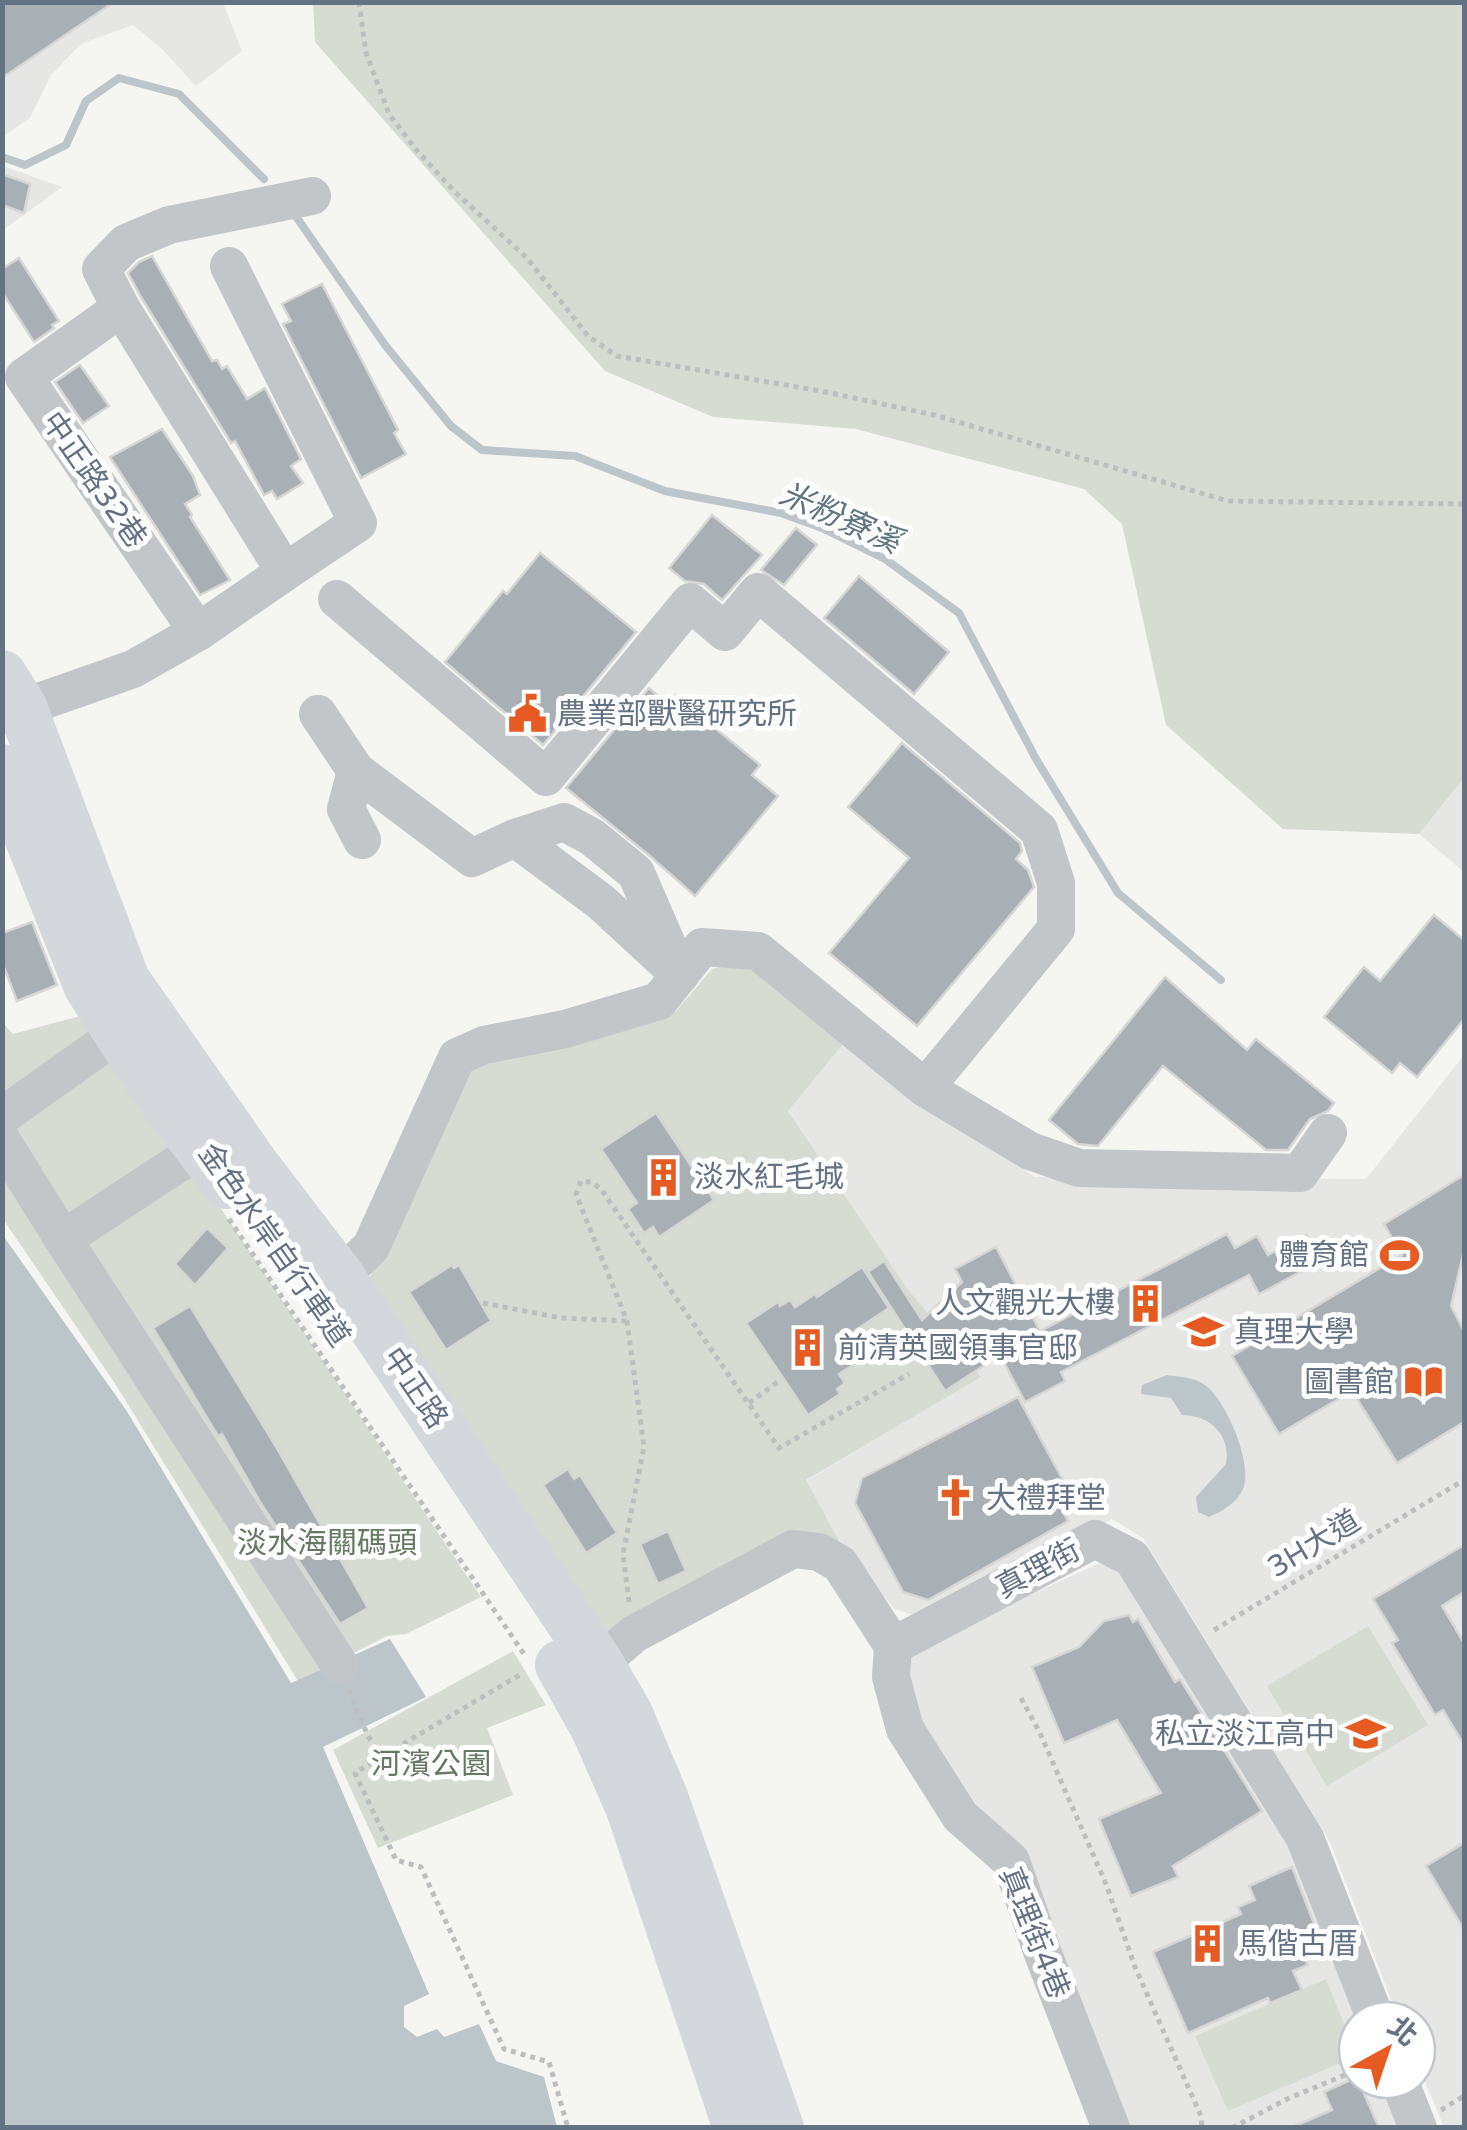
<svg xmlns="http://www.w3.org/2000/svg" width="1467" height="2130" font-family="'Varela Round','Noto Sans TC',sans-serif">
  <rect width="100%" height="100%" fill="#f5f5f1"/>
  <g fill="#e6e7e5">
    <polygon points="2,3 223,3 242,51 196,86 162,49 133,25 81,44 51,75 30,118 5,135"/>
    <polygon points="3,166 62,187 3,230"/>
    <polygon points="1464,778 1464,872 1419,834"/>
    <polygon points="844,1043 1035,1177 1366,1179 1464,1055 1464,2127 1444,2127 1417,2062 1417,2020 1399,2020 1330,1842 1143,1538 1112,1519 924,1619 895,1609 845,1552 806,1481 980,1376 907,1288 788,1111"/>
    <polygon points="1104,1561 1131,1572 1298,1839 1357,2020 1357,2080 1395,2080 1415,2127 1120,2127 918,1716 903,1653"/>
  </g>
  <g fill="#d6dcd2">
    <polygon points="313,3 1464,3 1464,778 1419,834 1283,829 1166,725 1122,524 1084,489 856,429 713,417 605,371 315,42"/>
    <polygon points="747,961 844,1043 788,1111 907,1288 981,1377 806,1480 845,1552 800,1542 607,1636 367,1283 469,1064 676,1011 712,969"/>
    <polygon points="84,1015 187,1158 481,1597 406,1634 387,1636 298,1681 116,1385 3,1219 2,1022 13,1034"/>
    <polygon points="1368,1626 1428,1725 1327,1786 1267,1686"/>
    <polygon points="513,1651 546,1705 487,1728 513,1795 378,1848 333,1750"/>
    <polygon points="1326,1979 1357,2056 1228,2111 1195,2036"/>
  </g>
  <g fill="#bbc5ca">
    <polygon points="2,1234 126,1410 291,1683 390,1639 426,1697 323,1747 429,1994 404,2006 404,2027 417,2037 437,2029 444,2037 479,2024 496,2061 544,2077 557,2127 3,2127"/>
    <path d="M1167,1375C1180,1377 1194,1377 1205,1385C1226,1400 1252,1462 1244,1486C1239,1502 1223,1511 1209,1517L1198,1512L1196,1497L1226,1464C1231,1435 1210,1415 1182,1415L1171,1398L1141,1394L1142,1385Z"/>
  </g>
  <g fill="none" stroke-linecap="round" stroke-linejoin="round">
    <g stroke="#bbc5ca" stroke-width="8">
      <polyline points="2,157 25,165 66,145 86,101 119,78 179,94 264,179"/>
      <polyline points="295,215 385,345 451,426 482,450 575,456 665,491 781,513 822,528 885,559 959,613 1036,759 1118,893 1221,980"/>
    </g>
  </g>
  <g fill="#a8b0b6" stroke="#d6d6d4" stroke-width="2.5">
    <polygon points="2,2 114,2 2,78"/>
    <polygon points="2,174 30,184 24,213 2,205"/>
    <polygon points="152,256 212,361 217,360 222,369 227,366 247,399 265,388 301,459 291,466 303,483 277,499 272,491 264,495 235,441 231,443 141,297 128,273 139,262"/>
    <polygon points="19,258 59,321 52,325 54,328 34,342 2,292 2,269"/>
    <polygon points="322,284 398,430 394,433 406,454 361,478 283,324 291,321 282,304"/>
    <polygon points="80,365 109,406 83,423 55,382"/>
    <polygon points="162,429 193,476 200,495 185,504 192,515 190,517 230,580 200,595 110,457"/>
    <polygon points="712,515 762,555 722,600 704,584 685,581 669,568"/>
    <polygon points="796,528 817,545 784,585 761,570"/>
    <polygon points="540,553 636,632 543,745 445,662 503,591 507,594"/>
    <polygon points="859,576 949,652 914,694 824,618"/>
    <polygon points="649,688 667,704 675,695 760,765 752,775 778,796 695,896 650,856 566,788"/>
    <polygon points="902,743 1020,843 1022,851 1016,859 1028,870 1034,887 917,1026 829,953 909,858 848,807"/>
    <polygon points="1434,915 1464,940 1464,1019 1417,1077 1400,1063 1392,1073 1324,1017 1364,967 1380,981"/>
    <polygon points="32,922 57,985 17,1001 2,962 2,933"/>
    <polygon points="1165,977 1247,1050 1256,1039 1334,1103 1328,1111 1310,1119 1288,1150 1266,1150 1163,1066 1098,1146 1078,1144 1049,1120"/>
    <polygon points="656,1113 714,1200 659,1237 653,1227 644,1233 628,1209 637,1203 601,1149"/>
    <polygon points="1464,1175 1464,1250 1451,1306 1464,1331 1464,1422 1397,1463 1352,1391 1279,1434 1232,1356 1402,1255 1384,1224"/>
    <polygon points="207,1228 228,1248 195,1285 175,1264"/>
    <polygon points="1227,1234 1235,1248 1257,1236 1268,1255 1306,1235 1321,1261 1259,1294 1249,1275 1061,1372 1065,1381 1025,1402 1000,1355 945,1391 868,1272 884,1261 922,1320 962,1282 955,1269 996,1247 1040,1331"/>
    <polygon points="452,1265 454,1268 459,1265 491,1321 446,1350 409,1292"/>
    <polygon points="862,1267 889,1308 845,1337 861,1360 839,1374 845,1383 837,1389 840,1394 808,1415 746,1323 778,1302 780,1306 790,1300 795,1307 815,1294 817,1297"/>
    <polygon points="190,1306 275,1445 368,1608 340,1624 260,1502 222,1434 218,1436 213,1428 153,1328"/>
    <polygon points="1018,1397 1066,1486 1053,1493 1068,1521 928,1600 903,1592 855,1503 862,1478"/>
    <polygon points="568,1469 574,1479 580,1475 617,1533 586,1553 543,1485"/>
    <polygon points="668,1531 686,1571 658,1584 640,1544"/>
    <polygon points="1464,1545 1464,1592 1442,1606 1464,1643 1464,1745 1443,1710 1435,1715 1392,1643 1398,1640 1373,1599"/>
    <polygon points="1129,1615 1133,1622 1138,1619 1175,1682 1180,1679 1262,1811 1173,1866 1178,1877 1131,1896 1099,1819 1161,1793 1117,1720 1064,1743 1032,1667 1079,1647 1104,1621"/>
    <polygon points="1464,1843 1464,1930 1426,1866"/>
    <polygon points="1292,1867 1322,1944 1302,1952 1308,1965 1293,1971 1302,1990 1270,2003 1268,1998 1188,2033 1153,1952 1241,1914 1238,1907 1255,1900 1249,1886"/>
    <polygon points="1357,2077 1379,2128 1290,2128 1332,2110 1324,2092"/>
  </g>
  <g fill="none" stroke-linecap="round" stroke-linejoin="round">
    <g stroke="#bcbec0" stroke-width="5" stroke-dasharray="5 5" stroke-linecap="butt">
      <polyline points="359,2 366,53 389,114 418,152 455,192 527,258 588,336 617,356 821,391 934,415 1228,501 1464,504"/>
      <polyline points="229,1219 526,1657"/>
      <polyline points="483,1303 561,1318 627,1321"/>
      <polyline points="749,1403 779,1381"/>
      <polyline points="629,1602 623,1554 644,1447 627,1321 576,1194 581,1181 591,1182 601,1189 779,1448 909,1374"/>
      <polyline points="1214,1630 1464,1480"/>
      <polyline points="349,1690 367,1734 381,1757 523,1673"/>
      <polyline points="1021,1698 1040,1733 1106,1884 1135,1967 1201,2116 1202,2128"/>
      <polyline points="381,1757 355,1773 396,1860 421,1867 504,2049 549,2062 568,2128"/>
      <polyline points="1441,2110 1464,2096"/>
      <polyline points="1232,2128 1287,2099 1357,2070"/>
    </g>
    <g stroke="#c2c6c9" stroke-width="38">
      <polyline points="229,266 358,523 285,572"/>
      <polyline points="121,308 24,377 198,632"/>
      <polyline points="337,599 546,777 690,602 725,632 758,592 1039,830 1056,883 1056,929 925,1088 758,951 702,947 659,1001 565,1029 484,1045 457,1057 371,1247 340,1277"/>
      <polyline points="318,714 356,771"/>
      <polyline points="2,715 133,669 198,632 285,572 121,308 101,269 126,243 169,225 312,196"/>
      <polyline points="515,838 564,822 592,837 636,873 675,963"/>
      <polyline points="362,840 346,809 356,771 472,858 515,838 601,902 680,975"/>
      <polyline points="925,1088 1030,1151 1079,1168 1300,1173 1328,1133"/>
      <polyline points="2,1116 105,1043"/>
      <polyline points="2,1141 63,1239"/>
      <polyline points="200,1149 63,1239 339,1664"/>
      <polyline points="893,1646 891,1677 905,1729 960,1816 1011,1861 1042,1951 1111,2128"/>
      <polyline points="579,1676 599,1664 634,1634 793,1549 819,1552 840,1564 893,1646 1095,1539 1132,1558 1305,1838 1376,2020"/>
      <polyline points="1399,2080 1418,2128"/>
    </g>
    <g stroke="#d4d8dc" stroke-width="50">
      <polyline points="2,675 22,707 125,980 255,1166 340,1277 599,1664 627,1712 663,1797 779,2128"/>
      <polyline points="2,769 89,987 155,1089 227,1184"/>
      <polyline points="560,1665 596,1729 631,1809 738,2128"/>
    </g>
  </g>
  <defs>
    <symbol id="civic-bare" viewBox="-9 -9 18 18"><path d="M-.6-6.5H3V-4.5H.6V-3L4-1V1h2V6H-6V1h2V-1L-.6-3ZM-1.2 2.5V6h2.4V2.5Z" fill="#e55b21" stroke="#fff" stroke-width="2.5" paint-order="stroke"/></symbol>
    <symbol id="building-bare" viewBox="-9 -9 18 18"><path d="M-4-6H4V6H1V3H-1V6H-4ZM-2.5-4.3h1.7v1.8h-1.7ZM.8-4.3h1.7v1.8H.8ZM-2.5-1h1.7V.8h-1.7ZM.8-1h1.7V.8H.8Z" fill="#e55b21" stroke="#fff" stroke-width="2.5" paint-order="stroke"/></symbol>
    <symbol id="stadium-bare" viewBox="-9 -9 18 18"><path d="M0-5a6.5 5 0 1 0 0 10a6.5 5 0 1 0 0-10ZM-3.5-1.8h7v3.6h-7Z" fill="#e55b21" stroke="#fff" stroke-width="2.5" paint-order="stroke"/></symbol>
    <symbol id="university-bare" viewBox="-9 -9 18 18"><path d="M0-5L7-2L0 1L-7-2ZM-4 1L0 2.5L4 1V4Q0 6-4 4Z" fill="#e55b21" stroke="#fff" stroke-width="2.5" paint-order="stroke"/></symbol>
    <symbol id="library-bare" viewBox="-9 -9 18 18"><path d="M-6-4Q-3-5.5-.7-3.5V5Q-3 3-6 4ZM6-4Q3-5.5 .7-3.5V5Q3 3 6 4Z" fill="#e55b21" stroke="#fff" stroke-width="2.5" paint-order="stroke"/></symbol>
    <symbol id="church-bare" viewBox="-9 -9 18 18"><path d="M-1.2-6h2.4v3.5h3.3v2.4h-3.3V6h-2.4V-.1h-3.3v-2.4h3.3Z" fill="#e55b21" stroke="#fff" stroke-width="2.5" paint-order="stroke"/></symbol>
    <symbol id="school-bare" viewBox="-9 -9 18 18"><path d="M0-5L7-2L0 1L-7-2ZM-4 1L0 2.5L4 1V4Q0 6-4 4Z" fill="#e55b21" stroke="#fff" stroke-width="2.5" paint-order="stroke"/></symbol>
  </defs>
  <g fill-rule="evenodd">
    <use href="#civic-bare" x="500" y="686" width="55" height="55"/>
    <use href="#building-bare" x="636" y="1150" width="55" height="55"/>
    <use href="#stadium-bare" x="1372" y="1228" width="55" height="55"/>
    <use href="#building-bare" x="1118" y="1276" width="55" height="55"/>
    <use href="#university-bare" x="1176" y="1304" width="55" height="55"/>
    <use href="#building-bare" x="780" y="1320" width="55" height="55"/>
    <use href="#library-bare" x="1396" y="1354" width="55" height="55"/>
    <use href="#church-bare" x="928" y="1470" width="55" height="55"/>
    <use href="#school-bare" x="1338" y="1706" width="55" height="55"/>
    <use href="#building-bare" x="1180" y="1916" width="55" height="55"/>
  </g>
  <g text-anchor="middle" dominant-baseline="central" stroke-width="10" stroke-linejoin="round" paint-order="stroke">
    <g font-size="30" fill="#647383" stroke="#fff">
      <text transform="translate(94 480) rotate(55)">中正路32巷</text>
      <text transform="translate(274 1245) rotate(55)">金色水岸自行車道</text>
      <text transform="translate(415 1388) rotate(56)">中正路</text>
      <text transform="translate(1314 1544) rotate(-31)">3H大道</text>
      <text transform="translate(1038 1569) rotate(-28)">真理街</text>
      <text transform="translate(1034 1933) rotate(68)">真理街4巷</text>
    </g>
    <g font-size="30" fill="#647383" stroke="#fff" text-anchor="start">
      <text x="557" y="714">農業部獸醫研究所</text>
      <text x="694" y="1177">淡水紅毛城</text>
      <text x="1369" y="1255" text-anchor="end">體育館</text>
      <text x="1115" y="1303" text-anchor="end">人文觀光大樓</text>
      <text x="1234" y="1332">真理大學</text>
      <text x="838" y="1348">前清英國領事官邸</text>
      <text x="1394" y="1382" text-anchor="end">圖書館</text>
      <text x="986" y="1498">大禮拜堂</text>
      <text x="1335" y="1734" text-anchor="end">私立淡江高中</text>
      <text x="1238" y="1944">馬偕古厝</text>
    </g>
    <g font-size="30" fill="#667a63" stroke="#fff">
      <text x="327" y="1543">淡水海關碼頭</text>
      <text x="431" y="1764">河濱公園</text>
    </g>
    <g font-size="32" font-style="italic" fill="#5f7580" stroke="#fff">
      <text transform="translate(840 518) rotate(24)">米粉寮溪</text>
    </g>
  </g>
  <rect width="1467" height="2130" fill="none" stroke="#647383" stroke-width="10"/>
  <g transform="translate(1387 2050) rotate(40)"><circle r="48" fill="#ffffff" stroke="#c1c7cd" stroke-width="2.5"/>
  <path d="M0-8L18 38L0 25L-18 38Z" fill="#e55b21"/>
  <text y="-15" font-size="28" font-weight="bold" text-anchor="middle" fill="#647383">北</text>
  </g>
</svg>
